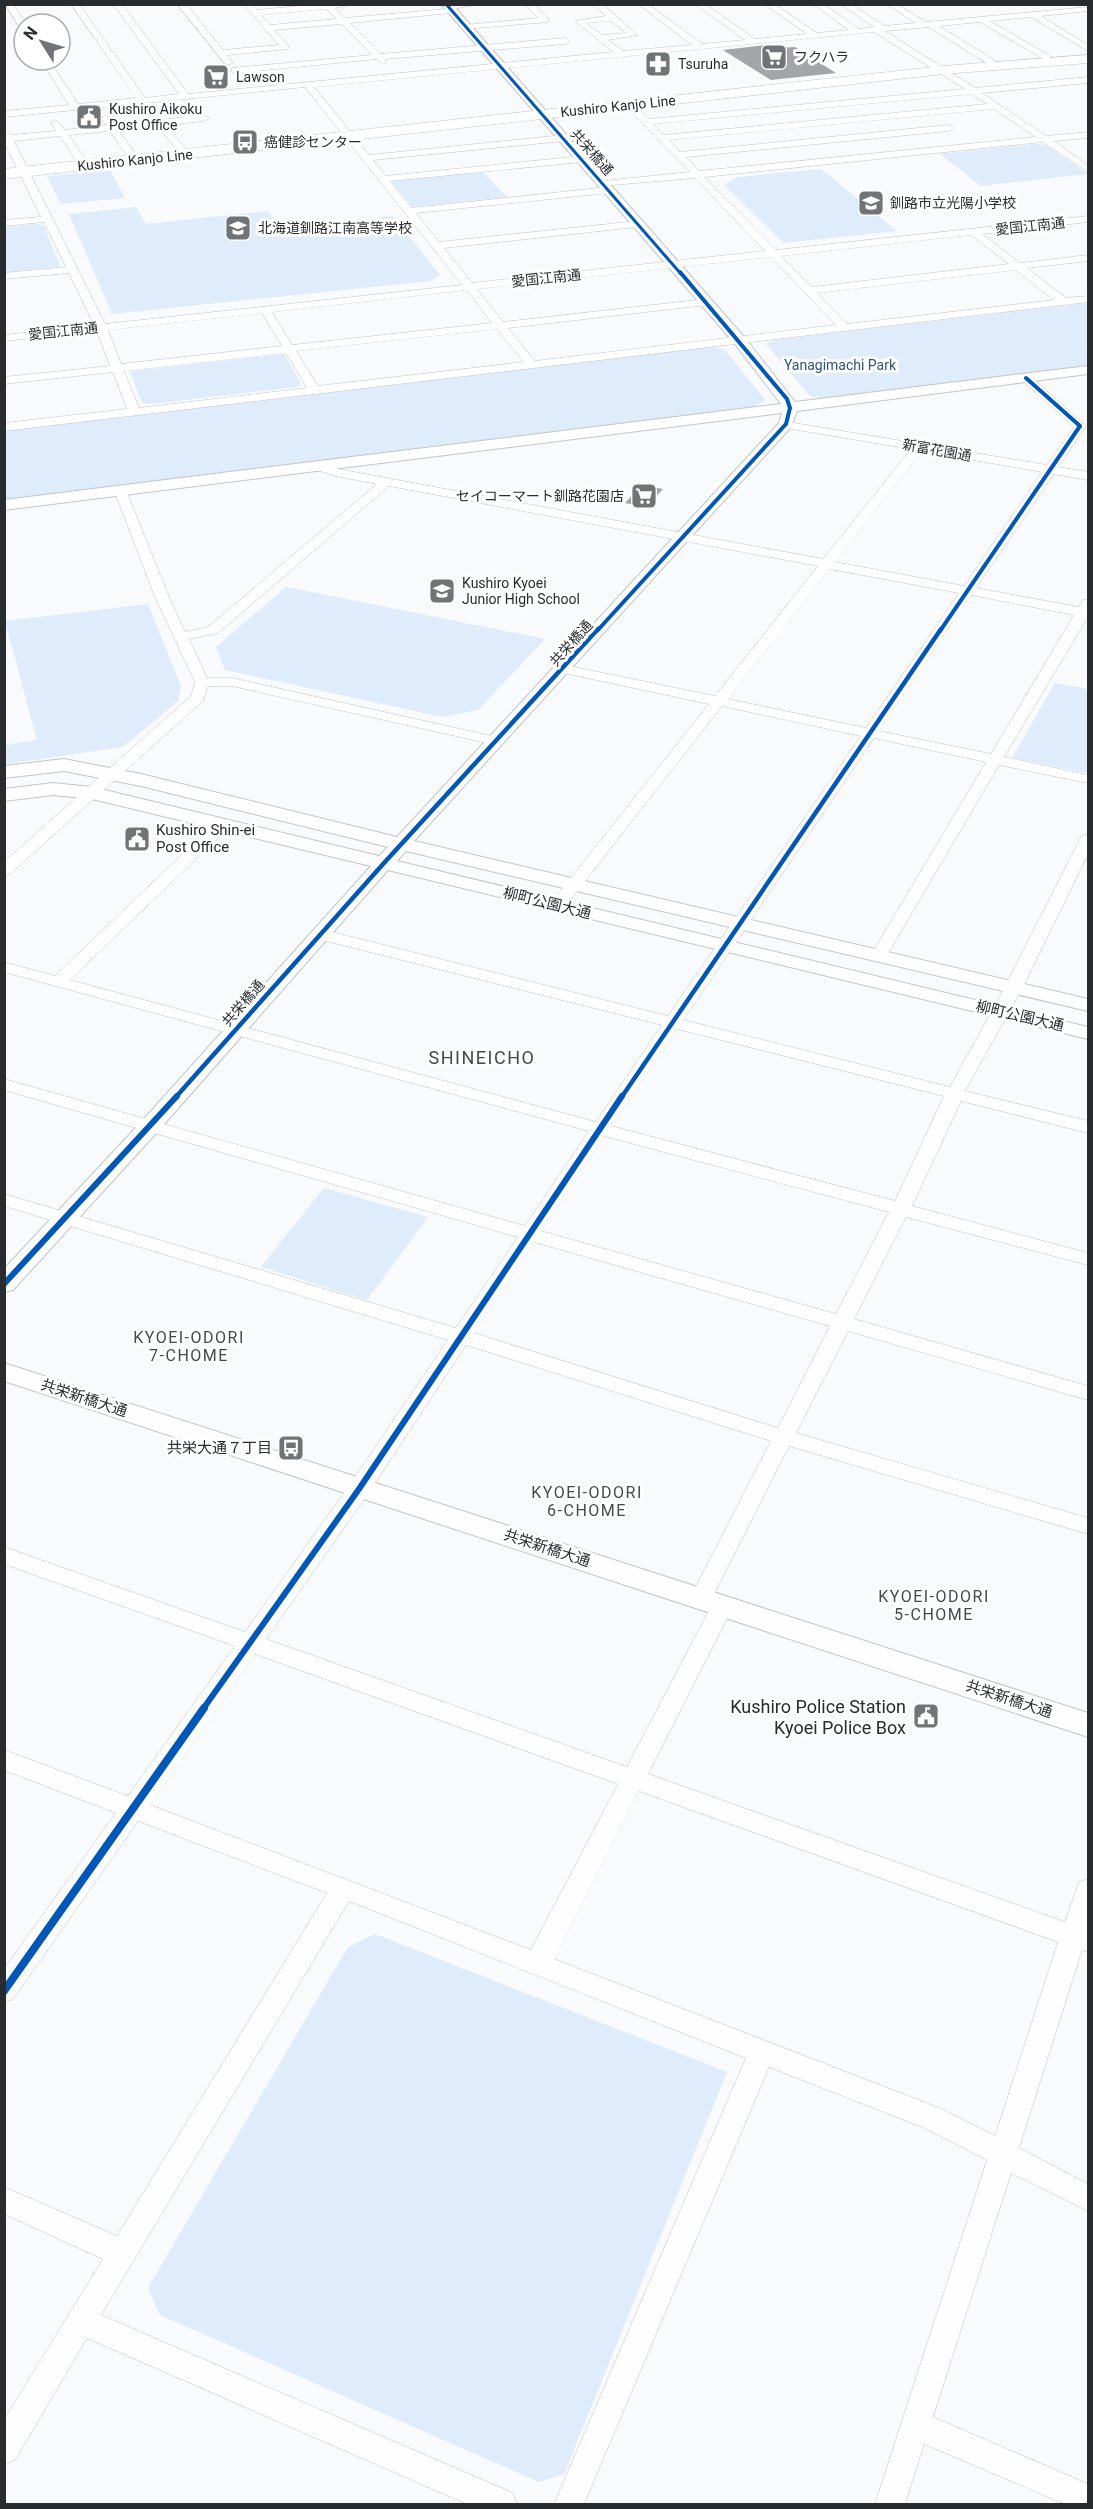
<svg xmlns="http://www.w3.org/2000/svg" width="1093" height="2509" font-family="Roboto,'Noto Sans JP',sans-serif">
  <rect width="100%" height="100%" fill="#f8fafc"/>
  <g fill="#dfecfb">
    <polygon points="1035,144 1046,145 1088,174 981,186 940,154"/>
    <polygon points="821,169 897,231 784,243 724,185 737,177"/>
    <polygon points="110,170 125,198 61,204 47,176"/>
    <polygon points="482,171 507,197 412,207 392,182 398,179"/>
    <polygon points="136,207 146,224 268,211 280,228 393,216 440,275 430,281 112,314 69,214"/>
    <polygon points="38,224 44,226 60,266 5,273 5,227"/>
    <polygon points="1088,303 1088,367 828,399 810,396 766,344 775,340"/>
    <polygon points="713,347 725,350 765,400 753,408 5,500 4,431"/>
    <polygon points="284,354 301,384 297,387 151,404 142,403 130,371"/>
    <polygon points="286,587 545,639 478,710 443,717 225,670 216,647"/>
    <polygon points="148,604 181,686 178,701 123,747 5,764 5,745 37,740 5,621"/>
    <polygon points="1055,683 1088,689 1088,773 1012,758"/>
    <polygon points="324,1188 428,1217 367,1300 261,1267"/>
    <polygon points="375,1934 727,2072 564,2474 539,2482 160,2315 148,2288 348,1947"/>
  </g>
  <g fill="#a3a5a7">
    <polygon points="774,44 780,48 795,47 836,73 771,80 723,50"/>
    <polygon points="642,485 663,489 646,507 625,503"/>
  </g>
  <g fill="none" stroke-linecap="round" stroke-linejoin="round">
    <defs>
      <g id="minor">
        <polygon points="5,4 13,4 26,24 24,30 21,30"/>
        <path d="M71,4H79L145,98L179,94L113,4H122L188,94L613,52L575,21L606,16L592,4H602L637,35L608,40L623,51L692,45L638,4H648L702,44L745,40L695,4H705L755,39L807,34L764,4H774L817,33L849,30L813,4H823L859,29L874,27L841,4H851L884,26L916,23L886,4H897L926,22L1088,7V11L1041,16L1088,45V51L1031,17L990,21L1050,56V60L1047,61L980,22L939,26L994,60V64H988L929,27L885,31L975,88L1088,77V83L982,93L1046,136L1088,132V138L1054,141L1088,165V172L1043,142L704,177L776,250L1088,216V222L982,234L1020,263L1088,255V261L1027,268L1066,298L1088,296V302L4,431V423L127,409L113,372L4,384V377L110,366L97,331L4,341V335L94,325L69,273L4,279V273L66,267L44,222L4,226V220L41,217L4,142V128L11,135L56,131L51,123L56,120L65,130L106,125L101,118L106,115L115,125L204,115L209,118L204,121L166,125L186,149L181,152L178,151L157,126L119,130L136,155L131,158L128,157L110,131L69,135L86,161L81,164L78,163L60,136L14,141L105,324L462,285L305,87L4,117V111L69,105L41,60H49L78,104L136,98ZM611,21L626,33L602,35L586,23ZM874,32L965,89L649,119L632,102L624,104L690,172L603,181L600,182V186L695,178L765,251L472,283L444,248L637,227L642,224L637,221L439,242L416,213L608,193L613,190L608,187L411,208L390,181L582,162L587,159L582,156L386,176L373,160L564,141L569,138L564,135L369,155L314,87ZM972,94L987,104L664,135L653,124ZM994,109L1036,137L699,171L686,157L949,131L954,128L949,125L680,152L669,140ZM971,235L1009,264L812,287L781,256ZM771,257L836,325L535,361L508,328L706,305L711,302L706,299L503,322L477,289ZM1016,270L1054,300L847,324L817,293ZM467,290L492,323L292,345L272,312ZM262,313L282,346L121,364L108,330ZM497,329L524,362L318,386L296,351ZM286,353L307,388L139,408L124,371Z"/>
        <path d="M177,4H186L223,50L279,45L243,4H252L257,10L319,4H354L335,8L345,18L446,9L444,7L449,4H480L453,9L455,11L451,13L350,23L381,54L565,38L569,41L565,44L385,59L387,61L383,64L377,59L235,73L232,72V68L372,55L341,24L274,30L288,45V49L227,55L233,63L226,65ZM326,9L337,19L270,25L261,15Z"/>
        <polygon points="525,4 534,4 548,18 548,22 465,29 461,27 465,25 538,18"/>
        <path d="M1026,375L1030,376L1086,426L1058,467L1088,472V480L1054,474L976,588L1079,607L1083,600L1088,599V617L1004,757L1088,775V783L999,765L887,955L879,960L871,955L986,762L874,738L683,1020L950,1087L1005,987L1080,839L1082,836L1088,834V854L1023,987L965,1091L1088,1121V1133L961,1101L912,1206L1088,1253V1265L906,1217L854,1319L1088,1386V1400L848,1331L796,1433L1088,1518V1534L789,1446L709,1604L701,1607L693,1604L690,1598L771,1441L466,1345L367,1495L266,1639L627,1767L715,1599L723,1596L731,1599L734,1605L648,1774L1065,1922L1079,1882L1088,1879V1952L1082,1950L1019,2148L1088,2184V2211L1011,2173L933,2417L1088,2484V2504H1065L924,2444L905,2504H875L987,2160L922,2127L769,2067L584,2504H554L746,2058L349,1901L101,2315L513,2493L517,2504H467L87,2338L15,2460L4,2464V2420L103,2259L4,2214V2187L117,2236L327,1893L138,1821L13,1999L4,2002V1969L116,1813L4,1770V1750L128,1796L235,1646L4,1564V1547L245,1632L351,1483L448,1340L4,1206V1194L456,1328L518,1237L4,1090V1079L525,1226L589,1131L4,972V962L55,976L216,822H228L230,825L228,828L70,980L596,1122L662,1025L314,938L312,934L320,929L668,1016L861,736L722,706L563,909H551L549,906L551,903L709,704L559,672L557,669L559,666L564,665L715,696L818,566L389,486L218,633L189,639L207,678H232L496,737L503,741L501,744L496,745L232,686H208L203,701L10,874L4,876V862L191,696L195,682L155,597L114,490L120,486L126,490L169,597L185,632L208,627L377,484L335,476L315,469L313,466L319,462L338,469L823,559L911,449L786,428L780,424L782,421L1047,465L1074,427L1022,380L1020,378ZM922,451L1042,472L964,586L835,562ZM830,569L959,593L866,728L728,699ZM971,595L1074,615L991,754L879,731ZM677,1029L944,1096L895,1201L611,1126ZM604,1136L889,1212L836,1314L541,1231ZM534,1242L830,1326L778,1428L474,1333ZM255,1654L618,1784L531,1950L150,1805ZM639,1791L1058,1942L995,2136L942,2109L554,1959Z"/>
      </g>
      <g id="tertiary">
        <polygon points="441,4 452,4 745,338 795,402 1088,366 1088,374 797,411 791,427 414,841 1088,999 1088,1011 406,851 397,861 1088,1027 1088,1039 388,870 159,1130 13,1290 4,1292 4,1269 143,1120 371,866 92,799 53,795 4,801 4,789 53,783 92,787 379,856 388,847 141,786 64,771 4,778 4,766 64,759 141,774 397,837 779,423 782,413 4,510 4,500 781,404 735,344"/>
        <polygon points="4,1363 1088,1713 1088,1737 4,1381"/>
      </g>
      <polygon id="primary" points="1088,55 1088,63 943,74 4,179 4,169 943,66"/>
    </defs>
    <use href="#minor" stroke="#c3c5c7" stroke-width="1"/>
    <use href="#tertiary" stroke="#c3c5c7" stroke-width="2"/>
    <use href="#primary" stroke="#c3c5c7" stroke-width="1"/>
    <use href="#minor" fill="#fefeff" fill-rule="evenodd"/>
    <use href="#tertiary" fill="#fefeff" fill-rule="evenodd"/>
    <use href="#primary" fill="#fefeff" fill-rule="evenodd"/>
    <defs>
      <polyline id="cycleway-far4" points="446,4 681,274"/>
      <g id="cycleway-far3">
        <polyline points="597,631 786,424 790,408 787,399 680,272"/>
        <polyline points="940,631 1080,426 1026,378"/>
      </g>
      <g id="cycleway-far2">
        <polyline points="175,1098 384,863 598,629"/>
        <polyline points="621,1098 941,629"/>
      </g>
      <g id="cycleway-far1">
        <polyline points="4,1284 177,1096"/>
        <polyline points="203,1709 359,1489 622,1096"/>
      </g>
      <polyline id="cycleway" points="4,1991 204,1708"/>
    </defs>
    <use href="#cycleway-far4" stroke="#fff" stroke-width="4.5"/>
    <use href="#cycleway-far3" stroke="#fff" stroke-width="6"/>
    <use href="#cycleway-far2" stroke="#fff" stroke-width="8"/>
    <use href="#cycleway-far1" stroke="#fff" stroke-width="10"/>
    <use href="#cycleway" stroke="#fff" stroke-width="12"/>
    <use href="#cycleway-far4" stroke="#0057b8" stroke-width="3"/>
    <use href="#cycleway-far3" stroke="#0057b8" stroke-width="4"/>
    <use href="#cycleway-far2" stroke="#0057b8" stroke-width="4.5"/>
    <use href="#cycleway-far1" stroke="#0057b8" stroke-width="6"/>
    <use href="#cycleway" stroke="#0057b8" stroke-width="8"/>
  </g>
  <defs>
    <symbol id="supermarket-square" viewBox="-11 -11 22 22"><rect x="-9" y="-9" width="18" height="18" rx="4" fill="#717477" stroke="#fff"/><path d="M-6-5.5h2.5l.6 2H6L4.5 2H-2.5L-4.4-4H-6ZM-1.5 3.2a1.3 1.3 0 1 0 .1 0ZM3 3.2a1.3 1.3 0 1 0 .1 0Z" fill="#fff"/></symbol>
    <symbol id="pharmacy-square" viewBox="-11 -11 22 22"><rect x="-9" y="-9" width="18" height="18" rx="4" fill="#717477" stroke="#fff"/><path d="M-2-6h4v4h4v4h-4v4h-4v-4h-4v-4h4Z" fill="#fff"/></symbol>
    <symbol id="civic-square" viewBox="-11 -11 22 22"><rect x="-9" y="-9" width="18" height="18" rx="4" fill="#717477" stroke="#fff"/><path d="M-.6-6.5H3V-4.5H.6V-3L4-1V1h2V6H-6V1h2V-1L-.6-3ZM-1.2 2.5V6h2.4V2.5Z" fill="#fff"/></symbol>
    <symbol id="bus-square" viewBox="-11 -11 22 22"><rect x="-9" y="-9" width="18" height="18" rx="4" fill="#717477" stroke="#fff"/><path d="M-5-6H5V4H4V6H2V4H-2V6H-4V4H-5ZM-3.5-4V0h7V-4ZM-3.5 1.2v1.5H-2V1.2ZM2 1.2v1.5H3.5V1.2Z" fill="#fff"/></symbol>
    <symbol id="school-square" viewBox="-11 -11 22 22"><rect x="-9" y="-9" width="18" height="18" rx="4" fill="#717477" stroke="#fff"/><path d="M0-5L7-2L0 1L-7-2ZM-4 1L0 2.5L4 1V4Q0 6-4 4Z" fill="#fff"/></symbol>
  </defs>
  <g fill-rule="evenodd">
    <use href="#supermarket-square" x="759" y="42" width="30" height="30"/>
    <use href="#pharmacy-square" x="643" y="49" width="30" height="30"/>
    <use href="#supermarket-square" x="201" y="62" width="30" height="30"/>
    <use href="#civic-square" x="74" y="102" width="30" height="30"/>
    <use href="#bus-square" x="230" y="127" width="30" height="30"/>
    <use href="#school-square" x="856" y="188" width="30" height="30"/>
    <use href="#school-square" x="223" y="213" width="30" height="30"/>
    <use href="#supermarket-square" x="629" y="481" width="30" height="30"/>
    <use href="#school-square" x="427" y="576" width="30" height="30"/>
    <use href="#civic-square" x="122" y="824" width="30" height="30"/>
    <use href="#bus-square" x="276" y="1433" width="30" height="30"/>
    <use href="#civic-square" x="911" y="1701" width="30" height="30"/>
  </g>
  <g text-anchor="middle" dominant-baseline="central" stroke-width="6" stroke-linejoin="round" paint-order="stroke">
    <g font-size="14" fill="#292c2f" stroke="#fff" text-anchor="start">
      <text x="794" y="57">フクハラ</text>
      <text x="678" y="64">Tsuruha</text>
      <text x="236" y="77">Lawson</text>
      <text x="109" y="109">Kushiro Aikoku<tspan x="109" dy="16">Post Office</tspan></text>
      <text x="264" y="142">癌健診センター</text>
      <text x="890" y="203">釧路市立光陽小学校</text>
      <text x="258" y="228">北海道釧路江南高等学校</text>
      <text x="624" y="496" text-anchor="end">セイコーマート釧路花園店</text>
      <text x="462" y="583">Kushiro Kyoei<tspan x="462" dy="16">Junior High School</tspan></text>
    </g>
    <g font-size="14" fill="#292c2f" stroke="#fff">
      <text transform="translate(618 106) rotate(-6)">Kushiro Kanjo Line</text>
      <text transform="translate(592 152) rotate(49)">共栄橋通</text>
      <text transform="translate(135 160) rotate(-6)">Kushiro Kanjo Line</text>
      <text transform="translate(1030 226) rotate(-6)">愛国江南通</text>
      <text transform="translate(546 278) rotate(-6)">愛国江南通</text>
      <text transform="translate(63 331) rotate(-6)">愛国江南通</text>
      <text transform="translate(937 450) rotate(10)">新富花園通</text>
      <text transform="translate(571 643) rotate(-48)">共栄橋通</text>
      <text transform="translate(243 1003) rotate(-49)">共栄橋通</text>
    </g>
    <g font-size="14" fill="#2e5381" stroke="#fff">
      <text x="840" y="365">Yanagimachi Park</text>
    </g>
    <g font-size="15" fill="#292c2f" stroke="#fff" text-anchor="start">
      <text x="156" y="830">Kushiro Shin-ei<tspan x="156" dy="17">Post Office</tspan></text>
      <text x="272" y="1448" text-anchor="end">共栄大通７丁目</text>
    </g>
    <g font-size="15" fill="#292c2f" stroke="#fff">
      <text transform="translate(547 903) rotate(14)">柳町公園大通</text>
      <text transform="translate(1020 1016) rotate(13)">柳町公園大通</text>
      <text transform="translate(84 1398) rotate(18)">共栄新橋大通</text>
      <text transform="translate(547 1548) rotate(18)">共栄新橋大通</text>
      <text transform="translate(1009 1699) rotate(18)">共栄新橋大通</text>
    </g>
    <g font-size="16" letter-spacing="1.5" fill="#44494f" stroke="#fff">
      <text x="189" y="1337">KYOEI-ODORI<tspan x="189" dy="18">7-CHOME</tspan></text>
      <text x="587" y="1492">KYOEI-ODORI<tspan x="587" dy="18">6-CHOME</tspan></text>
      <text x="934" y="1596">KYOEI-ODORI<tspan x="934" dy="18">5-CHOME</tspan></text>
    </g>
    <g font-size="18" letter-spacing="1.5" fill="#44494f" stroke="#fff">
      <text x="482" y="1057">SHINEICHO</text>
    </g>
    <g font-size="18" fill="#292c2f" stroke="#fff" text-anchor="end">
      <text x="906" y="1706">Kushiro Police Station<tspan x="906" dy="21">Kyoei Police Box</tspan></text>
    </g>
  </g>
  <rect width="1093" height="2509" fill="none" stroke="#292c2f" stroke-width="12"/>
  <g transform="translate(42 42) rotate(307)"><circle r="28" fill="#ffffff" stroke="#a9abac" stroke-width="1.5"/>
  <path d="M0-4.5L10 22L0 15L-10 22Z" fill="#717477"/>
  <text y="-9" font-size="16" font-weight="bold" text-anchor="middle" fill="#292c2f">N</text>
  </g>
</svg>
